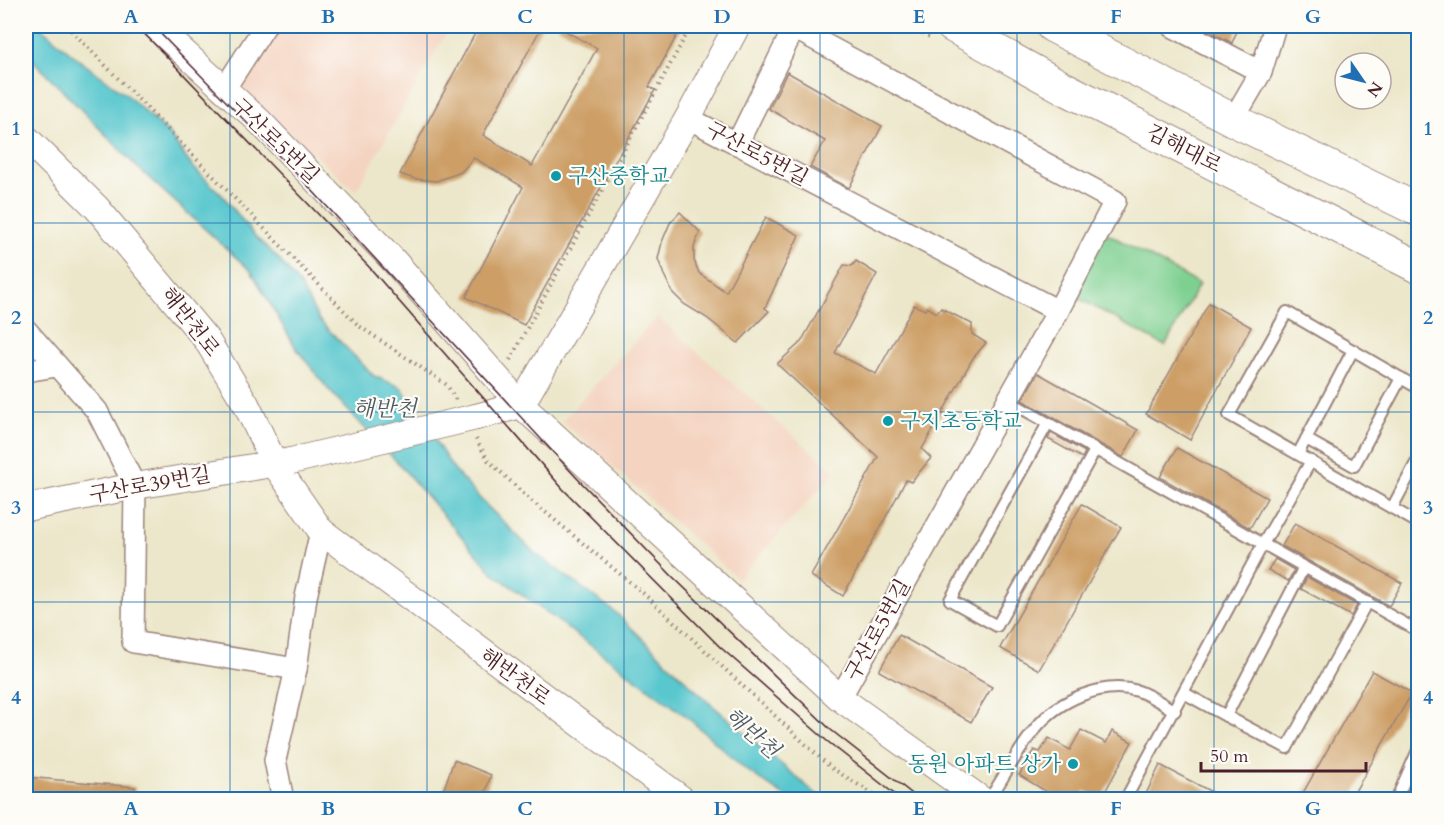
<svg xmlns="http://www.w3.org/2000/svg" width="1444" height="825" font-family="Cardo,'Noto Serif KR',serif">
  <rect width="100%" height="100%" fill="#fdfcf7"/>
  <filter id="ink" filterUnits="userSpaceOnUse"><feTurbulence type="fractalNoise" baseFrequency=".0167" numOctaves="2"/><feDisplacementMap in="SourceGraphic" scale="12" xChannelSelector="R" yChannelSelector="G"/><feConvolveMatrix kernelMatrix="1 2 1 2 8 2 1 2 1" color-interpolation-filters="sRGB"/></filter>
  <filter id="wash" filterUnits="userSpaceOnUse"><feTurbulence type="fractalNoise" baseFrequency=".008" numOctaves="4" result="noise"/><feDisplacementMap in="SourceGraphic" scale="24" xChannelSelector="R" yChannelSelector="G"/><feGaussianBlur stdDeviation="1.35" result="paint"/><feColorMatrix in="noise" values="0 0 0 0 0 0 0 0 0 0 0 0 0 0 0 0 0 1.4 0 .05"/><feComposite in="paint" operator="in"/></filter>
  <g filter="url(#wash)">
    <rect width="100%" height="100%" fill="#ece7ca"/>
    <g fill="#f4d3c0">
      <polygon points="279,26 450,26 356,191 242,90"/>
      <polygon points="657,317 835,472 738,579 562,421"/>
    </g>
    <polygon fill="#7ed091" stroke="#64785e" stroke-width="1.5" points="1101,230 1199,284 1165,346 1069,293"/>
    <polygon fill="#59c7ce" stroke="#52737c" stroke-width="1.5" points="26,26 39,26 79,60 127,95 169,134 191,165 222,195 254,235 276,256 300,285 319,320 374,376 401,387 454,470 484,503 535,553 615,612 705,699 822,799 789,799 745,769 686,716 493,573 399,464 328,389 296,348 251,271 137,167 26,53"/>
    <g id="blocks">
      <g fill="#cd9f66">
        <polygon points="479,26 542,26 483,135 532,166 597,48 556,26 682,26 649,87 655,90 524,325 466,297 523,187 474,158 461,172 436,181 415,179 400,174"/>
        <polygon points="1199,26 1239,26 1232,43"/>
        <polygon points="787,72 882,126 849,188 810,167 825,141 769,109"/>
        <polygon points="680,212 700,232 694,247 694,260 699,273 726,292 766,217 799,235 765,308 769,311 738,343 707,318 684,304 673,293 664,275 658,259 662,242 670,223"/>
        <polygon points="856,261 877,274 835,353 876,374 914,305 925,310 927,307 937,313 941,308 972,324 972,334 986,343 973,358 922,449 931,458 911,482 906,480 843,596 811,576 878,457 777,364 801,342 844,265 852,266"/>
        <polygon points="1209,303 1251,327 1190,440 1146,414"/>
        <polygon points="1038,373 1138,430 1123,457 1022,400"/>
        <polygon points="1051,433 1085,452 1082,458 1048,439"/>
        <polygon points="1177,448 1267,498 1250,528 1160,477"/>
        <polygon points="1082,504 1121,527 1039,670 1000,648"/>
        <polygon points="1295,523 1402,583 1389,606 1282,546"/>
        <polygon points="1275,559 1294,570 1288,581 1268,570"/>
        <polygon points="1307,577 1357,605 1351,616 1301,589"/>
        <polygon points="899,635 992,687 971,722 879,671"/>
        <polygon points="1372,671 1412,693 1350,800 1299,800"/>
        <polygon points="1081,730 1106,743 1112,731 1132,742 1101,799 1085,791 1080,800 1060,800 1019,775 1034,750 1040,752 1049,738 1070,750"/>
        <polygon points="454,760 491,775 483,800 440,800"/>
        <polygon points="1160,765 1227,800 1143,800"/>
        <polygon points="26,777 135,787 134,800 26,800"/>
      </g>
    </g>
  </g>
  <g filter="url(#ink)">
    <use href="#blocks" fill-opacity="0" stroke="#9b837a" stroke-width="1.5"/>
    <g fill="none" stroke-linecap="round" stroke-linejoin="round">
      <defs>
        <g id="service">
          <polyline points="1418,388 1287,312 1229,415 1418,523"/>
          <polyline points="1007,400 1418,631"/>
          <polyline points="1048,423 950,600 997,626 1095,450"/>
          <polyline points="1306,439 1353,350"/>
          <polyline points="1298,454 1306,439 1354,466 1401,378"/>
          <polyline points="1392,508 1418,459"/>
          <polyline points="1304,567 1226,716 1287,748 1367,602"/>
          <polyline points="1184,693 1226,716"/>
          <path d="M989,800C1004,776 1018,751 1035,729C1057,701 1102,680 1138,691C1150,695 1163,704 1175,711"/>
          <polyline points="1125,800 1263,544 1311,461"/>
          <polyline points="1396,800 1418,750"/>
        </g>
        <g id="minor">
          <polyline points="1172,26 1261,72"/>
          <polyline points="223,91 265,26"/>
          <polyline points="688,118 1058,311"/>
          <polyline points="1233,120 1261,72 1275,26"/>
          <polyline points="737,144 794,28 1115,201 1058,311 840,698"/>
          <polyline points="26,330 97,411 135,486 133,642 296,669"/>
          <polyline points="26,371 56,366"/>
          <polyline points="283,800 275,760 296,669 306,597 321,531"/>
        </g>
        <g id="tertiary">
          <polyline points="155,26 259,121 393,260 521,405 840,698 982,800"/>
          <polyline points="26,138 97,208 206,339 246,404 274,463 321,531 683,800"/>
          <polyline points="521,405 688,118 737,26"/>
          <polyline points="476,417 521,405"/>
          <polyline points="26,508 135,486 291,461"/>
        </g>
        <g id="primary">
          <polyline points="952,26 1064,88 1418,267"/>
          <polyline points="1052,26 1233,120 1418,210"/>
        </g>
      </defs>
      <use href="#service" stroke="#9b837a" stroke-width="14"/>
      <use href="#minor" stroke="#9b837a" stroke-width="24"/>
      <use href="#tertiary" stroke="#9b837a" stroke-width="28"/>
      <use href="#primary" stroke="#9b837a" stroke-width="34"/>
      <g stroke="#9b837a" stroke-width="4" stroke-dasharray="1.5 4.5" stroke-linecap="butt">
        <polyline points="67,26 359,326 447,385 456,400"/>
        <polyline points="906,26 930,37"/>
        <polyline points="510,360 691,26"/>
        <polyline points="476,439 488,460 527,497 643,593 830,767 883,800"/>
      </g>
      <use href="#service" stroke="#fff" stroke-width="10"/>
      <use href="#minor" stroke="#fff" stroke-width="21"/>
      <use href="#tertiary" stroke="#fff" stroke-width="26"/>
      <use href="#primary" stroke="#fff" stroke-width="32"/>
      <g stroke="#4a1f2b" stroke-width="1.5">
        <polyline points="137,26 370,268 563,489 720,647 827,741 902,800"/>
        <polyline points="153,26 310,188 576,477 673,577 831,730 920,800"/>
      </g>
      <defs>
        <polyline id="tertiary-bridge" points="291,461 476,417"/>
      </defs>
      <use href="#tertiary-bridge" stroke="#9b837a" stroke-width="28" stroke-linecap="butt"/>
      <use href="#tertiary-bridge" stroke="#fff" stroke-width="26"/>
    </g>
  </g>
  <path fill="none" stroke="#1f6fb2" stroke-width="1.5" stroke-opacity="0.55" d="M230,26V800M427,26V800M624,26V800M820,26V800M1017,26V800M1214,26V800M26,223H1418M26,412H1418M26,602H1418"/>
  <g fill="#0f9aa8" stroke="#fdfcf7" stroke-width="2">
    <circle cx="556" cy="176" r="6"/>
    <circle cx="888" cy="421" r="6"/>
    <circle cx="1073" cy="764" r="6"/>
  </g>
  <g text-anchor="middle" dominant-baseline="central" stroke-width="4.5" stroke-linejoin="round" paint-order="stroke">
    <g font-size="21" fill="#4a1f2b" stroke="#fdfcf7">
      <text transform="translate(275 141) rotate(44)">구산로5번길</text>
      <text transform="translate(1184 149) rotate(27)">김해대로</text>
      <text transform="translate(757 154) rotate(28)">구산로5번길</text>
      <text transform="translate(190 322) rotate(52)">해반천로</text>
      <text transform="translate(150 485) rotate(-10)">구산로39번길</text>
      <text transform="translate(878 630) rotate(-61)">구산로5번길</text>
      <text transform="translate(515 677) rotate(36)">해반천로</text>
    </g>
    <g font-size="21" fill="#0d838f" stroke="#fdfcf7" text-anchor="start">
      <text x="568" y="176">구산중학교</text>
      <text x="900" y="421">구지초등학교</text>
      <text x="1061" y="764" text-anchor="end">동원 아파트 상가</text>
    </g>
    <g font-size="22" font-style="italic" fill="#4f5a64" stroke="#fdfcf7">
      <text x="385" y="409">해반천</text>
      <text transform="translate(752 733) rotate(41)">해반천</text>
    </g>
  </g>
  <rect width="1444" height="825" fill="none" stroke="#fdfcf7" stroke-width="66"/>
  <g transform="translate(1363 81) rotate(125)"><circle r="28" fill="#fdfcf7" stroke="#b5a4a5" stroke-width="1.5"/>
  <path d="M0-4.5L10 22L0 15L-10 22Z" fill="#1f6fb2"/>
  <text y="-9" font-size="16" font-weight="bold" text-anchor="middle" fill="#4a1f2b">N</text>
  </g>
  <path d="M1201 762v9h165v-9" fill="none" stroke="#4a1f2b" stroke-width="3"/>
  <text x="1210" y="762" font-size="18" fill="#4a1f2b" stroke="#fdfcf7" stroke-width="4.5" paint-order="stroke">50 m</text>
  <rect x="33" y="33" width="1378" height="759" fill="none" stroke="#1f6fb2" stroke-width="2"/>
  <g font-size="20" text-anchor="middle" font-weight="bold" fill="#1f6fb2">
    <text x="131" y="23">A</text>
    <text x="328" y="23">B</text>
    <text x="525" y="23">C</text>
    <text x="722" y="23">D</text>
    <text x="919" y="23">E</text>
    <text x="1116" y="23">F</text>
    <text x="1313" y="23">G</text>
    <text x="16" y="135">1</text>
    <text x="1428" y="135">1</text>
    <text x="16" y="324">2</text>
    <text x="1428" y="324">2</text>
    <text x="16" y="514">3</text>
    <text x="1428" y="514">3</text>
    <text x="16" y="704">4</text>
    <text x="1428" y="704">4</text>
    <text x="131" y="815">A</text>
    <text x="328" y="815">B</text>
    <text x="525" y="815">C</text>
    <text x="722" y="815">D</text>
    <text x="919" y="815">E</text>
    <text x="1116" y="815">F</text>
    <text x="1313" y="815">G</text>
  </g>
</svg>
